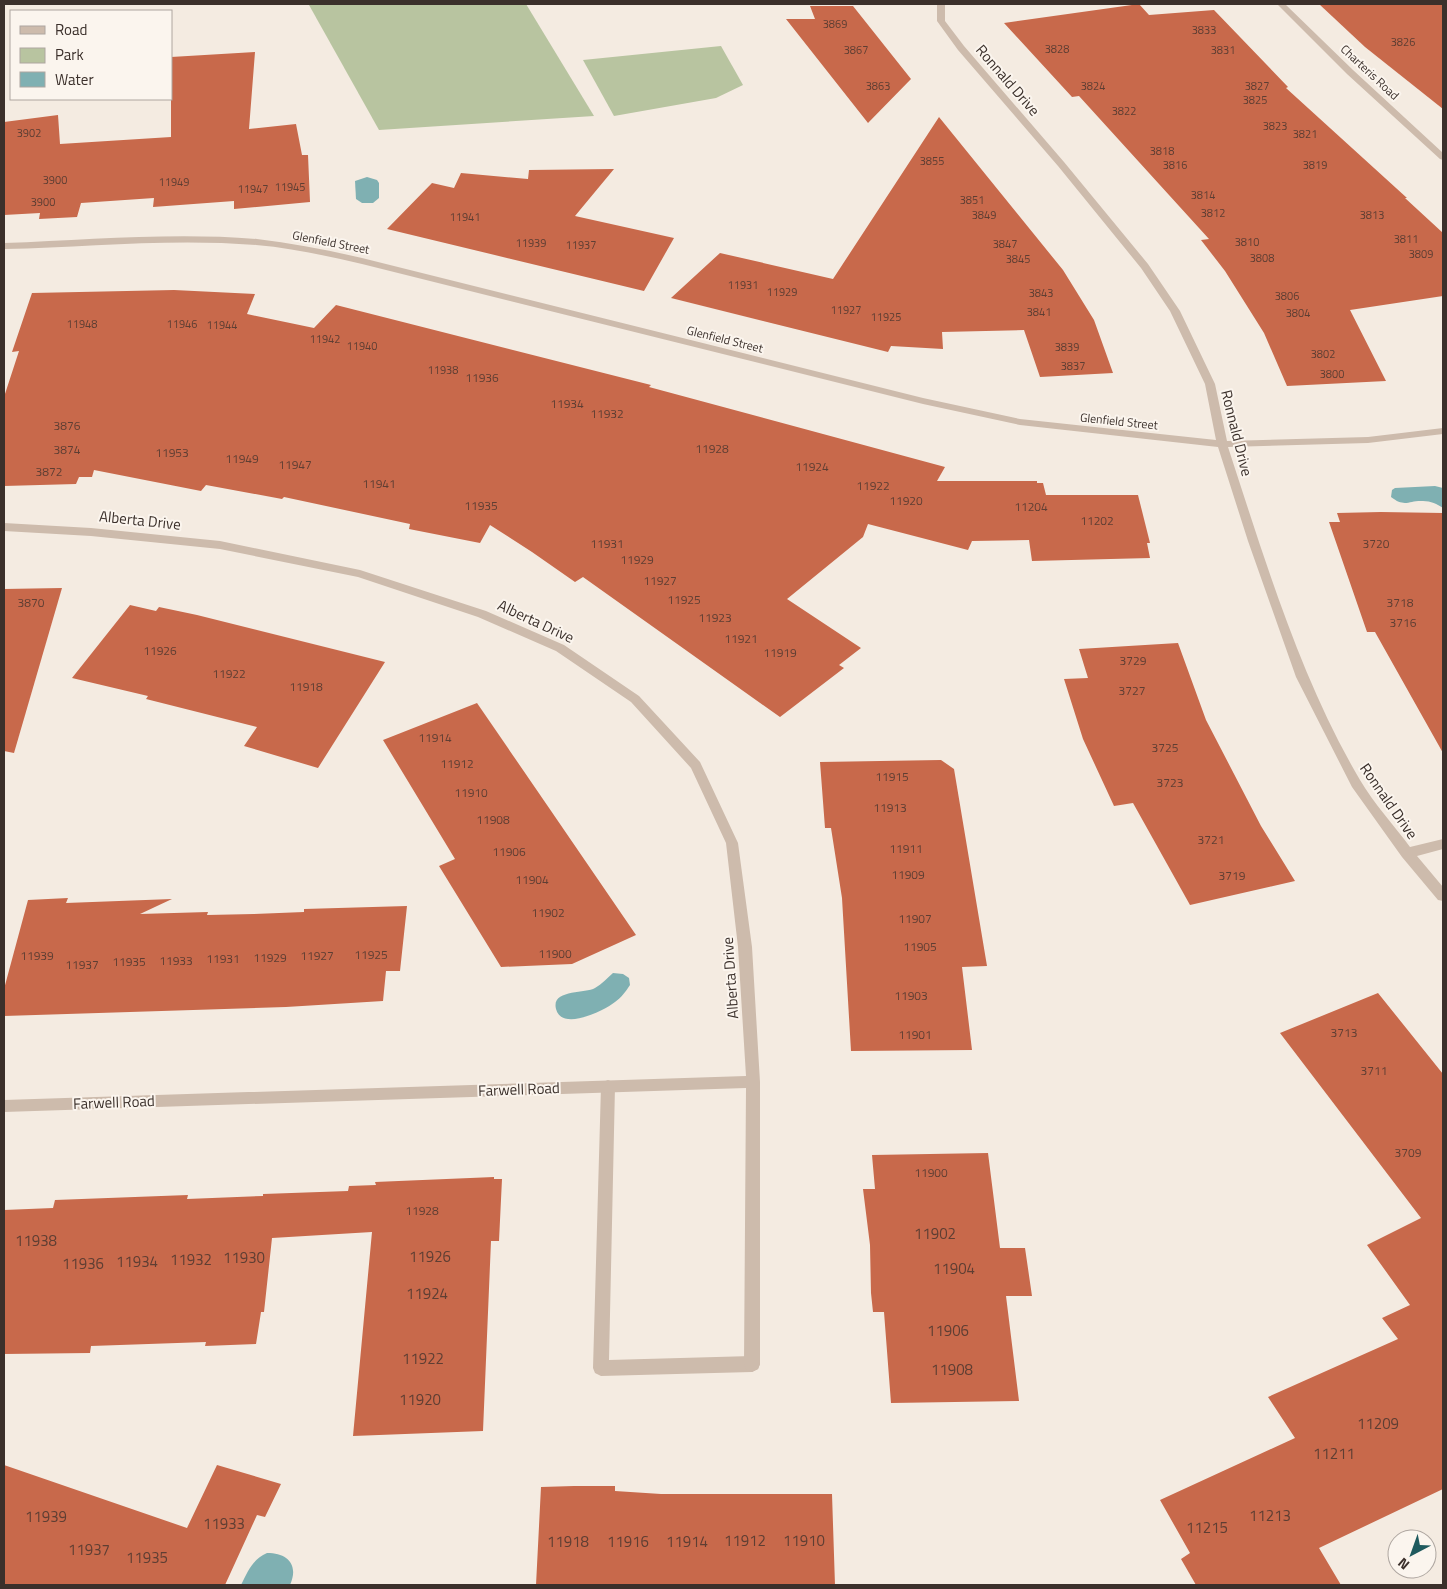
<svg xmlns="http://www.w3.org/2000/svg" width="1447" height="1589" font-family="'Titillium Web',sans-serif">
  <rect width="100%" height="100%" fill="#f4ebe1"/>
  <g fill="#b8c4a0">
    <polygon points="329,4 526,4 594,116 379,130 309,5"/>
    <polygon points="721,46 743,85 716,98 614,116 583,60"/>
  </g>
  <g fill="#7fb0b2">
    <polygon points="367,177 377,180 379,183 379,198 373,203 362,203 356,199 355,181"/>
    <path d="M1435,486L1443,488V508C1437,504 1431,501 1423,501C1409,500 1405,508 1391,497L1392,490L1395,488Z"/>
    <path d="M613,973L623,974L629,978L630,985C626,991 621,998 615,1002C605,1010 562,1032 556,1009C551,989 585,994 595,988C602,984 607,978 613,973Z"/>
    <path d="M267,1553C288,1553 299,1565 290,1585H241C248,1571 252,1560 267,1553Z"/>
  </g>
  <g fill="#c8694b">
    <polygon points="1139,4 1149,15 1214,10 1288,87 1286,88 1407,198 1405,198 1443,233 1443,296 1350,310 1386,381 1287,386 1264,333 1225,271 1201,240 1209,239 1079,96 1072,97 1004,23"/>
    <polygon points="1319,4 1443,4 1443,109 1365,47"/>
    <polygon points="810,6 853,6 911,79 868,123 786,19 815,19"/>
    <polygon points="255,52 249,129 296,124 302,155 308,155 310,202 234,209 234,201 153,207 154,198 81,203 77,217 39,219 40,213 4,215 4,122 58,115 60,144 171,137 171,57"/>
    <polygon points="939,117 1063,270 1094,320 1113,373 1040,377 1024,330 942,332 943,349 891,346 888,352 671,298 720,253 833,279"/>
    <polygon points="614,169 575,216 674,238 644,291 387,229 432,183 454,188 461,173 528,179 529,170"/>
    <polygon points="174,290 255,294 247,314 314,328 336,305 651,385 649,387 945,467 937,481 1037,481 1037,483 1043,483 1046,495 1138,495 1150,543 1147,543 1150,558 1032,561 1029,540 972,541 968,550 868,524 863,537 787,599 861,648 839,665 844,668 780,717 583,577 575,582 532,552 490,525 480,543 409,529 410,524 284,497 282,499 206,485 201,491 94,470 92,477 79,477 76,484 4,486 4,397 19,351 12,352 32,293"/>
    <polygon points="1381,512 1443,513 1443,753 1375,632 1367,632 1329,522 1340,522 1337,513"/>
    <polygon points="62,588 14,753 4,751 4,589"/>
    <polygon points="130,605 156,611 159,607 197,615 385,662 318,768 244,746 257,727 146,699 148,696 72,678"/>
    <polygon points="1178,643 1206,720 1261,826 1295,881 1190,905 1133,803 1114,806 1083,739 1064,679 1088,678 1079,649"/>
    <polygon points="477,703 547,805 636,935 572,964 501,967 439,866 455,859 383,740"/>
    <polygon points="941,760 954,769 987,966 962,967 972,1050 851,1051 842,898 831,828 825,828 820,762"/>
    <polygon points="68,898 66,903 172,899 140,914 208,912 207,915 254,914 304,912 304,909 407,906 400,971 386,971 383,1001 286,1007 4,1016 4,989 28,900"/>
    <polygon points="1378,993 1443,1074 1443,1489 1319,1548 1341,1585 1196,1585 1181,1559 1190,1553 1160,1500 1295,1438 1268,1397 1398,1339 1382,1318 1410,1305 1367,1245 1421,1218 1280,1033"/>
    <polygon points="988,1153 1000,1248 1025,1248 1032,1296 1006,1296 1019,1401 891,1403 884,1312 873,1312 871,1293 870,1245 863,1189 875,1189 872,1155"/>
    <polygon points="494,1177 494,1179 502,1179 499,1241 491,1241 483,1431 353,1436 372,1232 272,1238 264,1312 261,1312 256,1344 205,1346 206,1342 91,1346 90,1353 4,1354 4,1210 53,1208 55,1200 188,1195 187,1199 263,1196 263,1194 348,1191 349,1186 376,1185 375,1182"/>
    <polygon points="4,1465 187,1528 217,1465 281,1484 265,1517 257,1515 225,1585 4,1585"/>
    <polygon points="574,1486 615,1486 615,1491 661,1494 832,1494 835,1585 536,1585 541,1487"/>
  </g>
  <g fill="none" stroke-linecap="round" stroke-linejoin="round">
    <polygon fill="#cdbbac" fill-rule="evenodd" points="608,1080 613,1082 615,1086 609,1360 752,1356 758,1359 760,1364 758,1369 752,1372 601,1376 595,1373 593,1368 601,1086 603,1082"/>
    <g fill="#cdbbac" fill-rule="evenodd">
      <path d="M937,4H945V21L964,46L1064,162L1148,264L1180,311L1215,384L1227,441L1368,437L1443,428V434L1368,443L1228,447C1265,560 1300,678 1360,780C1374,804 1394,825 1410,847L1443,839V849L1417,856L1443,887V901L1438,900L1402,857L1352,787L1296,677L1248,541L1218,447L1020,425L923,404L362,264C327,256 292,248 256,245C172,238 88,247 4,249V243C88,240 173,232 257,239C292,243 327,250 362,258L923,398L1020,419L1216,440L1205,384L1170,311L1141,268L1058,166L958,50L937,21Z"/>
      <polygon points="1277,4 1285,4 1353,70 1443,153 1443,160 1440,159 1347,74"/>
      <polygon points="4,523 91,528 220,541 360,570 486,611 564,645 639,696 700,762 738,843 752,947 760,1082 760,1364 758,1369 752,1372 746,1369 744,1364 746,1088 4,1112 4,1100 746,1076 738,947 726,843 691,768 631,702 556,651 478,617 358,577 220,549 91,536 4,531"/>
    </g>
  </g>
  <g text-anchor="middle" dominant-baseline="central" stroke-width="4" stroke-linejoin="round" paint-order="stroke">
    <g font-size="11" fill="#5e3e33">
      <text x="835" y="24">3869</text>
      <text x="1204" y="30">3833</text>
      <text x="1403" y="42">3826</text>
      <text x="1057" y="49">3828</text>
      <text x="856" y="50">3867</text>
      <text x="1223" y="50">3831</text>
      <text x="878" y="86">3863</text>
      <text x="1093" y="86">3824</text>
      <text x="1257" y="86">3827</text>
      <text x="1255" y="100">3825</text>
      <text x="1124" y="111">3822</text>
      <text x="1275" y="126">3823</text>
      <text x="29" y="133">3902</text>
      <text x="1305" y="134">3821</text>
      <text x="1162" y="151">3818</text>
      <text x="932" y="161">3855</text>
      <text x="1175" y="165">3816</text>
      <text x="1315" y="165">3819</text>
      <text x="55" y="180">3900</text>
      <text x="174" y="182">11949</text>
      <text x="290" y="187">11945</text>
      <text x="253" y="189">11947</text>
      <text x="1203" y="195">3814</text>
      <text x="972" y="200">3851</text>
      <text x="43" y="202">3900</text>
      <text x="1213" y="213">3812</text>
      <text x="984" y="215">3849</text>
      <text x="1372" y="215">3813</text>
      <text x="465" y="217">11941</text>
      <text x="1406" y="239">3811</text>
      <text x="1247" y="242">3810</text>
      <text x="531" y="243">11939</text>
      <text x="1005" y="244">3847</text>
      <text x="581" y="245">11937</text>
      <text x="1421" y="254">3809</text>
      <text x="1262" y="258">3808</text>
      <text x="1018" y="259">3845</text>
      <text x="743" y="285">11931</text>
      <text x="782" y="292">11929</text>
      <text x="1041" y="293">3843</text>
      <text x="1287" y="296">3806</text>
      <text x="846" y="310">11927</text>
      <text x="1039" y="312">3841</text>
      <text x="1298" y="313">3804</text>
      <text x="886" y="317">11925</text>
      <text x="82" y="324">11948</text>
      <text x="182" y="324">11946</text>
      <text x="222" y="325">11944</text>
      <text x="325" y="339">11942</text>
      <text x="362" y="346">11940</text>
      <text x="1067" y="347">3839</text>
      <text x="1323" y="354">3802</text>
      <text x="1073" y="366">3837</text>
      <text x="443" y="370">11938</text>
      <text x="1332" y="374">3800</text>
    </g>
    <g font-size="12" fill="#3b302b" stroke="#fbf5ee">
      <text transform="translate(1370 72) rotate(43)">Charteris Road</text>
      <text transform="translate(331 242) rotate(11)">Glenfield Street</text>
      <text transform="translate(725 339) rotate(14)">Glenfield Street</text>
      <text transform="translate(1119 421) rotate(6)">Glenfield Street</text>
    </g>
    <g font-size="12" fill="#5e3e33">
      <text x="482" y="377">11936</text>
      <text x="567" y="403">11934</text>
      <text x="607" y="413">11932</text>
      <text x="67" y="425">3876</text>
      <text x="712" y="448">11928</text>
      <text x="67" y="449">3874</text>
      <text x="172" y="452">11953</text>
      <text x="242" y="458">11949</text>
      <text x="295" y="464">11947</text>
      <text x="812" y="466">11924</text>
      <text x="49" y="471">3872</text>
      <text x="379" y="483">11941</text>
      <text x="873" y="485">11922</text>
      <text x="906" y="500">11920</text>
      <text x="481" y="505">11935</text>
      <text x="1031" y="506">11204</text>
      <text x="1097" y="520">11202</text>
      <text x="607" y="543">11931</text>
      <text x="1376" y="543">3720</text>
      <text x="637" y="559">11929</text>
      <text x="660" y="580">11927</text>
      <text x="684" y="599">11925</text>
      <text x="31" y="602">3870</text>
      <text x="1400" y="602">3718</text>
      <text x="715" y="617">11923</text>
      <text x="1403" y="622">3716</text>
      <text x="741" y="638">11921</text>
      <text x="160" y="650">11926</text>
      <text x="780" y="652">11919</text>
      <text x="1133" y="660">3729</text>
      <text x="229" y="673">11922</text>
      <text x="306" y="686">11918</text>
      <text x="1132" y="690">3727</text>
      <text x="435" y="737">11914</text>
      <text x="1165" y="747">3725</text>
      <text x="457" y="763">11912</text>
      <text x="892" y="776">11915</text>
      <text x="1170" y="782">3723</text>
      <text x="471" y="792">11910</text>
      <text x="890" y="807">11913</text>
      <text x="493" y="819">11908</text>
      <text x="1211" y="839">3721</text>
      <text x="906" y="848">11911</text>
      <text x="509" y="851">11906</text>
      <text x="908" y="874">11909</text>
      <text x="1232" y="875">3719</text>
      <text x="532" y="879">11904</text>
      <text x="548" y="912">11902</text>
      <text x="915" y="918">11907</text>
      <text x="920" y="946">11905</text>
      <text x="555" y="953">11900</text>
      <text x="371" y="954">11925</text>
      <text x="37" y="955">11939</text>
      <text x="317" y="955">11927</text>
      <text x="270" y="957">11929</text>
      <text x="223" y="958">11931</text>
      <text x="176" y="960">11933</text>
      <text x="129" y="961">11935</text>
      <text x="82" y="964">11937</text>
      <text x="911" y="995">11903</text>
      <text x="1344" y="1032">3713</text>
      <text x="915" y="1034">11901</text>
      <text x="1374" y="1070">3711</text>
      <text x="1408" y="1152">3709</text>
      <text x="931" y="1172">11900</text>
      <text x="422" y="1210">11928</text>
    </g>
    <g font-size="15" fill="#3b302b" stroke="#fbf5ee">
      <text transform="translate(1008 80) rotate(49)">Ronnald Drive</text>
      <text transform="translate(1237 433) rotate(76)">Ronnald Drive</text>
      <text transform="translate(140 520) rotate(6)">Alberta Drive</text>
      <text transform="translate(536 621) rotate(25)">Alberta Drive</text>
      <text transform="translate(1389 801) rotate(55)">Ronnald Drive</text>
      <text transform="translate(730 978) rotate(-94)">Alberta Drive</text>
      <text transform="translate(519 1089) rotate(-2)">Farwell Road</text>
      <text transform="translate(114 1102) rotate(-2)">Farwell Road</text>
    </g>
    <g font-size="15" fill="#5e3e33">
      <text x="935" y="1233">11902</text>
      <text x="36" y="1240">11938</text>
      <text x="430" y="1256">11926</text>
      <text x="244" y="1257">11930</text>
      <text x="191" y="1259">11932</text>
      <text x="137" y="1261">11934</text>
      <text x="83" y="1263">11936</text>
      <text x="954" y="1268">11904</text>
      <text x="427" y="1293">11924</text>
      <text x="948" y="1330">11906</text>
      <text x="423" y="1358">11922</text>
      <text x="952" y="1369">11908</text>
      <text x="420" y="1399">11920</text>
      <text x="1378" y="1423">11209</text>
      <text x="1334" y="1453">11211</text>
      <text x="1270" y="1515">11213</text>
      <text x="46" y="1516">11939</text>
      <text x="224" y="1523">11933</text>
      <text x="1207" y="1527">11215</text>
      <text x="745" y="1540">11912</text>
      <text x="804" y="1540">11910</text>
      <text x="568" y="1541">11918</text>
      <text x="628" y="1541">11916</text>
      <text x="687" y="1541">11914</text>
      <text x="89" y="1549">11937</text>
      <text x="147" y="1557">11935</text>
    </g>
  </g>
  <rect width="1447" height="1589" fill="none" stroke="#3b302b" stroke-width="10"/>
  <rect x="10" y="10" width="162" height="90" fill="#fbf5ee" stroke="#aea6a0"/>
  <rect x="20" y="26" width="25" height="8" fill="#cdbbac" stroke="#aea6a0"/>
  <text x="55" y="35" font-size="15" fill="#3b302b">Road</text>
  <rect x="20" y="48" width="25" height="15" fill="#b8c4a0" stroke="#aea6a0"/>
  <text x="55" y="60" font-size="15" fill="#3b302b">Park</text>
  <rect x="20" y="72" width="25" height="15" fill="#7fb0b2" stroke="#aea6a0"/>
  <text x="55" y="85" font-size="15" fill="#3b302b">Water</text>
  <g transform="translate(1412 1554) rotate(221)"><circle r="24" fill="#fbf5ee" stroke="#aea6a0"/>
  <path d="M0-4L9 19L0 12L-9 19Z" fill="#1f5a5e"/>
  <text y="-8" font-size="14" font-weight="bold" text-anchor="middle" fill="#3b302b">N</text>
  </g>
</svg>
